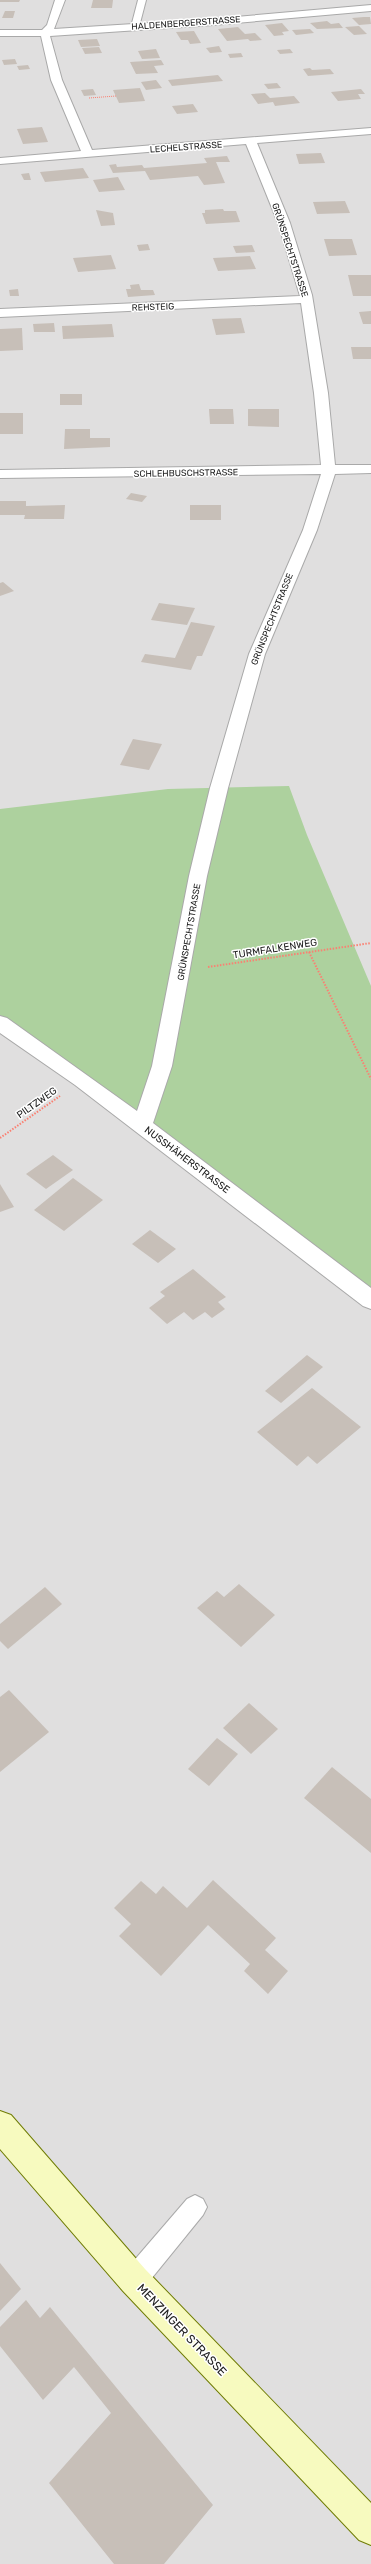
<svg xmlns="http://www.w3.org/2000/svg" width="371" height="2564" font-family="Rubik,sans-serif">
  <rect width="100%" height="100%" fill="#f2efe9"/>
  <rect fill="#e0dfdf" x="0" y="0" width="371" height="2564"/>
  <polygon fill="#add19e" points="289,786 307,835 371,986 371,1300 0,1023 0,809 168,789"/>
  <g fill="#c7bfb8">
    <polygon points="0,0 20,0 19,2 0,2"/>
    <polygon points="93,0 113,0 112,8 91,8"/>
    <polygon points="5,11 15,11 13,18 2,18"/>
    <polygon points="364,17 370,17 371,24 359,25 352,18"/>
    <polygon points="327,21 331,24 339,23 343,28 317,29 310,23"/>
    <polygon points="282,23 289,31 282,32 284,35 274,36 265,25"/>
    <polygon points="359,26 367,34 354,35 345,27"/>
    <polygon points="238,27 245,34 255,33 262,40 250,41 248,39 227,41 218,29"/>
    <polygon points="310,29 314,33 296,35 292,30"/>
    <polygon points="194,31 201,43 190,44 188,40 181,40 176,32"/>
    <polygon points="97,39 100,46 81,47 78,40"/>
    <polygon points="219,46 222,52 210,53 206,48"/>
    <polygon points="99,47 102,53 85,54 82,48"/>
    <polygon points="156,49 160,58 142,59 138,51"/>
    <polygon points="290,49 293,53 280,54 277,50"/>
    <polygon points="241,53 243,57 230,58 228,54"/>
    <polygon points="15,59 17,64 4,65 2,60"/>
    <polygon points="161,60 164,65 154,66 158,73 136,74 130,62"/>
    <polygon points="28,65 30,69 19,70 17,66"/>
    <polygon points="310,68 312,70 330,69 334,74 308,76 303,69"/>
    <polygon points="218,75 223,81 172,86 168,80"/>
    <polygon points="156,80 162,88 146,90 141,82"/>
    <polygon points="277,83 281,88 268,89 264,84"/>
    <polygon points="140,88 145,101 119,103 113,90"/>
    <polygon points="93,89 96,95 84,96 81,90"/>
    <polygon points="361,89 365,94 358,94 361,99 338,101 331,92"/>
    <polygon points="265,93 270,98 294,96 300,103 275,106 273,102 258,104 251,94"/>
    <polygon points="193,104 198,112 177,114 172,106"/>
    <polygon points="42,127 48,142 23,144 17,129"/>
    <polygon points="321,153 325,163 299,164 296,154"/>
    <polygon points="227,156 230,162 216,162 225,183 204,185 198,176 150,180 145,171 113,173 109,165 116,164 117,167 142,165 144,168 207,163 204,158"/>
    <polygon points="83,168 89,178 45,182 40,172"/>
    <polygon points="29,173 31,180 24,180 21,174"/>
    <polygon points="118,177 125,190 99,192 93,180"/>
    <polygon points="345,201 350,213 317,214 313,202"/>
    <polygon points="223,209 224,211 236,211 240,222 206,224 202,213 205,213 205,210"/>
    <polygon points="96,210 113,213 115,225 101,226"/>
    <polygon points="324,239 352,239 357,255 329,256"/>
    <polygon points="148,244 150,250 139,251 137,245"/>
    <polygon points="252,245 255,252 236,253 233,246"/>
    <polygon points="111,255 116,269 78,272 73,258"/>
    <polygon points="250,256 256,269 218,271 213,258"/>
    <polygon points="348,275 371,275 371,296 353,296"/>
    <polygon points="139,284 141,290 153,290 155,295 128,297 126,289 131,289 130,285"/>
    <polygon points="18,289 19,296 10,296 9,290"/>
    <polygon points="371,311 371,324 363,324 359,312"/>
    <polygon points="241,318 245,333 216,335 212,319"/>
    <polygon points="54,323 55,332 34,332 33,324"/>
    <polygon points="112,324 114,337 63,339 62,326"/>
    <polygon points="22,328 23,350 0,351 0,329"/>
    <polygon points="351,347 371,347 371,359 353,359"/>
    <rect x="60" y="394" width="22" height="11"/>
    <polygon points="209,409 233,409 234,424 210,424"/>
    <polygon points="248,409 279,409 279,427 248,426"/>
    <rect x="0" y="413" width="23" height="21"/>
    <polygon points="65,429 90,429 90,438 110,438 110,447 64,449"/>
    <polygon points="131,493 147,496 142,502 126,499"/>
    <polygon points="0,501 26,501 26,506 65,505 64,519 24,519 25,515 0,515"/>
    <rect x="190" y="505" width="31" height="15"/>
    <polygon points="3,582 14,591 0,596 0,583"/>
    <polygon points="159,603 195,608 187,625 151,620"/>
    <polygon points="191,622 215,626 202,656 197,656 191,670 141,662 145,654 175,658"/>
    <polygon points="133,739 162,744 149,770 120,765"/>
    <polygon points="53,1155 73,1170 46,1189 26,1174"/>
    <polygon points="73,1178 103,1200 64,1231 34,1210"/>
    <polygon points="0,1184 14,1207 0,1212"/>
    <polygon points="150,1230 176,1249 158,1263 132,1244"/>
    <polygon points="193,1269 226,1297 218,1302 225,1309 212,1318 205,1312 193,1320 184,1312 167,1324 149,1308 165,1296 160,1292"/>
    <polygon points="307,1355 323,1367 281,1403 265,1391"/>
    <polygon points="312,1388 361,1427 317,1464 308,1456 297,1466 257,1432"/>
    <polygon points="239,1584 275,1615 241,1647 197,1608 217,1591 224,1597"/>
    <polygon points="45,1587 62,1604 8,1649 0,1641 0,1624"/>
    <polygon points="9,1690 49,1732 0,1772 0,1697"/>
    <polygon points="249,1703 278,1729 251,1754 223,1728"/>
    <polygon points="217,1738 238,1754 209,1786 188,1769"/>
    <polygon points="332,1767 371,1799 371,1853 304,1798"/>
    <polygon points="213,1880 276,1938 265,1950 288,1971 268,1994 244,1971 250,1964 208,1925 161,1976 119,1936 131,1924 114,1908 141,1881 156,1894 163,1886 187,1908"/>
    <polygon points="0,2263 21,2289 0,2311"/>
    <polygon points="26,2300 40,2318 50,2307 213,2505 164,2564 114,2564 49,2483 111,2413 74,2367 43,2400 0,2346 0,2327"/>
  </g>
  <g fill="none" stroke-linecap="round" stroke-linejoin="round">
    <defs>
      <g id="lane">
        <polygon points="138,0 146,0 139,27 135,29 131,27"/>
        <polygon points="195,2195 203,2199 207,2207 203,2215 143,2289 134,2292 125,2289 122,2280 125,2271 187,2199"/>
      </g>
      <polygon id="street" points="55,0 65,0 54,29 213,19 371,5 371,11 213,25 50,36 62,80 92,150 371,128 371,134 257,143 290,223 312,295 328,393 335,465 371,465 371,473 335,474 317,530 265,654 228,788 207,876 172,1066 153,1123 371,1288 371,1309 363,1306 75,1085 0,1033 0,1016 7,1018 137,1111 152,1066 189,876 210,788 249,654 303,530 321,474 0,478 0,470 321,465 314,393 301,303 0,317 0,309 300,296 278,223 246,144 0,164 0,158 81,151 51,80 41,36 0,36 0,30 42,30 47,25"/>
      <polygon id="secondary" points="0,2111 11,2115 145,2269 371,2503 371,2545 359,2540 123,2291 0,2149"/>
    </defs>
    <use href="#lane" stroke="#a9a9a9" stroke-width="2"/>
    <use href="#street" stroke="#a9a9a9" stroke-width="2"/>
    <use href="#secondary" stroke="#707d05" stroke-width="2"/>
    <polyline stroke="#fa8072" stroke-width="1" stroke-dasharray="1 1" stroke-linecap="butt" points="89,98 116,96"/>
    <g stroke="#fa8072" stroke-width="2" stroke-dasharray="1.5 1.5" stroke-linecap="butt">
      <polyline points="309,952 371,1079"/>
      <polyline points="208,967 371,943"/>
      <polyline points="0,1138 60,1096"/>
    </g>
    <use href="#lane" fill="#fff" fill-rule="evenodd"/>
    <use href="#street" fill="#fff" fill-rule="evenodd"/>
    <use href="#secondary" fill="#f7fabf" fill-rule="evenodd"/>
  </g>
  <g text-anchor="middle" dominant-baseline="central" stroke-width="3" stroke-linejoin="round" paint-order="stroke">
    <g font-size="9" fill="#222" stroke="#fff">
      <text transform="translate(186 23) rotate(-4)">HALDENBERGERSTRASSE</text>
      <text transform="translate(186 147) rotate(-4)">LECHELSTRASSE</text>
      <text transform="translate(290 250) rotate(72)">GRÜNSPECHTSTRASSE</text>
      <text transform="translate(153 307) rotate(-2)">REHSTEIG</text>
      <text transform="translate(186 473) rotate(-1)">SCHLEHBUSCHSTRASSE</text>
      <text transform="translate(272 619) rotate(-68)">GRÜNSPECHTSTRASSE</text>
      <text transform="translate(189 932) rotate(-80)">GRÜNSPECHTSTRASSE</text>
    </g>
    <g font-size="10" fill="#222" stroke="#fff">
      <text transform="translate(275 949) rotate(-9)">TURMFALKENWEG</text>
      <text transform="translate(37 1103) rotate(-35)">PILTZWEG</text>
      <text transform="translate(187 1160) rotate(37)">NUSSHÄHERSTRASSE</text>
    </g>
    <g font-size="12" fill="#222" stroke="#fff">
      <text transform="translate(182 2330) rotate(46)">MENZINGER STRASSE</text>
    </g>
  </g>
</svg>
